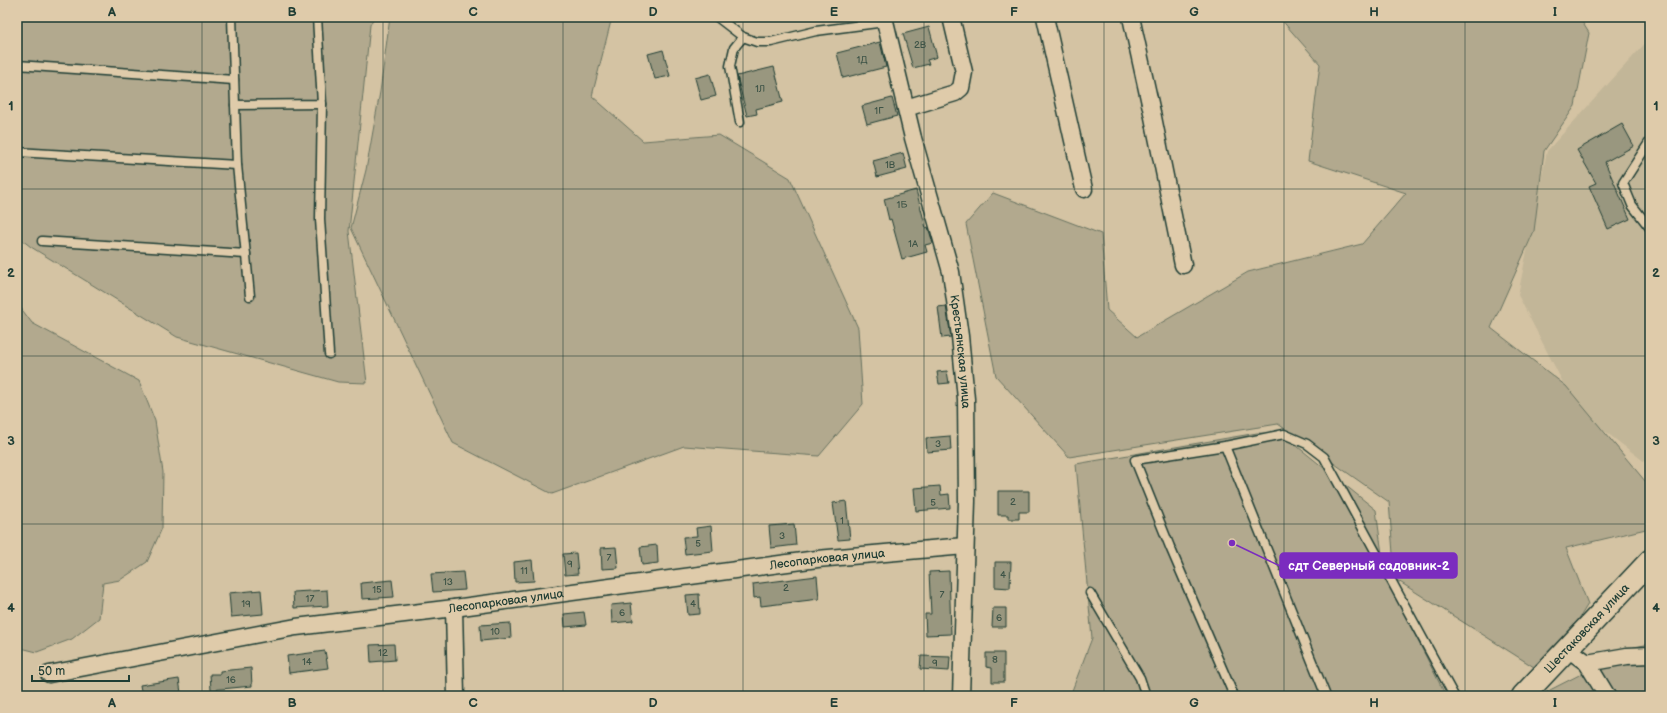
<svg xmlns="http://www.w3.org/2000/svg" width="1667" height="713" font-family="'Balsamiq Sans',sans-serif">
  <rect width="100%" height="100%" fill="#d4c3a3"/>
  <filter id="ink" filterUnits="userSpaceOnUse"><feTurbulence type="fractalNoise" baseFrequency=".025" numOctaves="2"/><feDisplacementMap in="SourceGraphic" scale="8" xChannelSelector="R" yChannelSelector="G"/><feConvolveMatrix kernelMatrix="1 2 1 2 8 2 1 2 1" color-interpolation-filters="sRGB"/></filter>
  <g filter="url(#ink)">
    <polygon fill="#c2b698" points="1650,38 1650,466 1585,416 1574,404 1518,295 1547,151"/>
    <g fill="#b2a98e" stroke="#687361">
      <polygon points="17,17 374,17 370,25 349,231 367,383 338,382 177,337 31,247 17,236"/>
      <polygon points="390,17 612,17 592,96 643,141 719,135 790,178 858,328 863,404 819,456 684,446 552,494 453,443 351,228 366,170 380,92"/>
      <polygon points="1279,17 1579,17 1589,33 1575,106 1544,151 1534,231 1491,328 1566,386 1650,487 1650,528 1566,548 1588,604 1545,674 1395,579 1389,502 1278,424 1069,457 996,376 966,224 993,193 1101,234 1107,310 1137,337 1248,272 1362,244 1406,193 1308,161 1320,64"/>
      <polygon points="17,303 32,323 139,381 155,421 163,472 162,528 147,562 120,580 103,583 99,618 72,639 37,652 17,647"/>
      <polygon points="1257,433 1282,434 1376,510 1385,576 1446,696 1070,696 1092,638 1076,464"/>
      <polygon points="1650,644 1650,696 1544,696 1548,691 1634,647"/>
    </g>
    <g fill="#99977f" stroke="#1f3d34">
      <polygon points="929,27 937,57 927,60 929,64 913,68 903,34"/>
      <polygon points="880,42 886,67 843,78 837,53"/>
      <polygon points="663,50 670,76 655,79 648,54"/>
      <polygon points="774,67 783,102 756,109 757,114 747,116 737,76"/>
      <polygon points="710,74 716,96 701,100 695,78"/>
      <polygon points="892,98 897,116 867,124 862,106"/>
      <polygon points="1622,124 1634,146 1605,162 1630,219 1608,229 1589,186 1596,183 1577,150"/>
      <polygon points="903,153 907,169 877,177 873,161"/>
      <polygon points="916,190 926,228 928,227 933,243 925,245 927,252 902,259 891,219 889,220 884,199"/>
      <polygon points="946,306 951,337 942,338 938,307"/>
      <polygon points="947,371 949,383 939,384 937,372"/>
      <polygon points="950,436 951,450 927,452 926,438"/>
      <polygon points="940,486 941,495 949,494 950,508 916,511 914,488"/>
      <polygon points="998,491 1029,491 1029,512 1019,512 1019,519 1008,519 1008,515 998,515"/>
      <polygon points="846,501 850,539 838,540 833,503"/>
      <polygon points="794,524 796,545 771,548 769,526"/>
      <polygon points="711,526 713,551 685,554 683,537 697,536 696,528"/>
      <polygon points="657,545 658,563 642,565 640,547"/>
      <polygon points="616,547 618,568 602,569 601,548"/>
      <polygon points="576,553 578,574 565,575 563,554"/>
      <polygon points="532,560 534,581 515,582 514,562"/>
      <polygon points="995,562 1011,562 1010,588 995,587"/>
      <polygon points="949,571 951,634 926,635 925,614 931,614 929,572"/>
      <polygon points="463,572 465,590 433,592 431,574"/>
      <polygon points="817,576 819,599 761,606 760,597 754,598 753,584"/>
      <polygon points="392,580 394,597 362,599 361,583"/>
      <polygon points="261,590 263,614 231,617 229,593"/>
      <polygon points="327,590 328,606 294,608 293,592"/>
      <polygon points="699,594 700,614 688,615 686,595"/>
      <polygon points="631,603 633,621 612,623 611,605"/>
      <polygon points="993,608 1006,608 1006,627 992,627"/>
      <polygon points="584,612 586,625 565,627 564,614"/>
      <polygon points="510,623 511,638 481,641 480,625"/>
      <polygon points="394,644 395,660 371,662 370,645"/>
      <polygon points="325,651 328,668 289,673 287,656"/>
      <polygon points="986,653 1004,653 1004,682 992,682 992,668 986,667"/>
      <polygon points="921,656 950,657 949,671 920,669"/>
      <polygon points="251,668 252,686 211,690 210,674 220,674 220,671"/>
      <polygon points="179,679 181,693 158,696 142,696 140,685"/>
    </g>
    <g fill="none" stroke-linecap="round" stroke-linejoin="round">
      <defs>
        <g id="service">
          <polyline points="232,17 235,105"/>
          <polyline points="717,17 743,37 757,42 771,42 816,31 885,22"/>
          <polyline points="17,65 234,80"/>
          <polyline points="322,104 320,219 329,354"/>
          <polyline points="740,122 730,66 734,48 743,37"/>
          <polyline points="1650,141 1623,183 1632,205 1650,228"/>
          <polyline points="17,152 237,165"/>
          <polyline points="42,241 246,254"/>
          <polyline points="250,296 237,165 235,105 322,104 317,17"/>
          <polyline points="1225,446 1326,696"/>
          <polyline points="1090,593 1140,678 1146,696"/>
          <polyline points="1234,696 1170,547 1135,460 1225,446 1284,434 1307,444 1324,457 1454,696"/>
        </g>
        <g id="minor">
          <path id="s1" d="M884,17L913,138L951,272L960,336L966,399L967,501L961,696"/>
          <polyline points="1045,17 1084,189"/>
          <polyline points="1131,17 1153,117 1183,265"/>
          <polyline points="906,108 955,93 961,88 964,72 951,17"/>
          <polyline points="454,608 456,696"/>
          <polyline points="1568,649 1587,663 1607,696"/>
          <polyline points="1587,663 1627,656 1650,655"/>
          <path id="s2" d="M49,674L296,627L454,608L817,559L965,546"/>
        </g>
        <g id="secondary">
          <path id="s3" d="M1523,696L1650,561"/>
        </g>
      </defs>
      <use href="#service" stroke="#1f3d34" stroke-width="11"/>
      <use href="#minor" stroke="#1f3d34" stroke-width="19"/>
      <use href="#secondary" stroke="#1f3d34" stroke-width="25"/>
      <use href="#service" stroke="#dfcbaa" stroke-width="8"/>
      <use href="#minor" stroke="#dfcbaa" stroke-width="16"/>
      <use href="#secondary" stroke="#dfcbaa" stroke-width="22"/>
    </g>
  </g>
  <path fill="none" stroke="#1f3d34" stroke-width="1" stroke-opacity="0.55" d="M202,17V696M383,17V696M563,17V696M743,17V696M924,17V696M1104,17V696M1284,17V696M1465,17V696M17,189H1650M17,356H1650M17,524H1650"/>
  <g text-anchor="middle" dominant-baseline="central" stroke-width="3.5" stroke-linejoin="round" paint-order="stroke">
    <g font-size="10" fill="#3e5447">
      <text x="920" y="45">2В</text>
      <text x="862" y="60">1Д</text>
      <text x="760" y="89">1Л</text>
      <text x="879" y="111">1Г</text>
      <text x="890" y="165">1В</text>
      <text x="902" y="205">1Б</text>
      <text x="913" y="244">1А</text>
      <text x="938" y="444">3</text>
      <text x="1013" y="502">2</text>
      <text x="933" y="503">5</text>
      <text x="842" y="521">1</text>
      <text x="782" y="536">3</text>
      <text x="698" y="544">5</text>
      <text x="609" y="558">7</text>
      <text x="570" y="564">9</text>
      <text x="524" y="571">11</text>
      <text x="1003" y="575">4</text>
      <text x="448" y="582">13</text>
      <text x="786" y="588">2</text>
      <text x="377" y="590">15</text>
      <text x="942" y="595">7</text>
      <text x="310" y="599">17</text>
      <text x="246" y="604">19</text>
      <text x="693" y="604">4</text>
      <text x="622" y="613">6</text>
      <text x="999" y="618">6</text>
      <text x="495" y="632">10</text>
      <text x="383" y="653">12</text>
      <text x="995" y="660">8</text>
      <text x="307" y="662">14</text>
      <text x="935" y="663">9</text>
      <text x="231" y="680">16</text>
    </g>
    <g font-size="12" fill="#1f3d34" stroke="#dfcbaa">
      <text stroke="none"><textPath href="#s1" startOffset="344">Крестьянская улица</textPath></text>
      <text stroke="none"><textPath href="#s2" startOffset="787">Лесопарковая улица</textPath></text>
      <text stroke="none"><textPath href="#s2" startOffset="463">Лесопарковая улица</textPath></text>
      <text stroke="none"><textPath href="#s3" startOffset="93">Шестаковская улица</textPath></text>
    </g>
  </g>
  <path fill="none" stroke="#7b2cbf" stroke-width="1.5" d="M1232 543L1280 566"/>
  <circle fill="#7b2cbf" stroke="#dfcbaa" stroke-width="1.5" cx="1232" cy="543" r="4"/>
  <rect fill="#7b2cbf" stroke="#7b2cbf" stroke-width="1.5" x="1280" y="553" width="177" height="25" rx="4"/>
  <g font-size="13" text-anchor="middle" font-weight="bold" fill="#fff">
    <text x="1369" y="570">сдт Северный садовник-2</text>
  </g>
  <rect width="1667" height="713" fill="none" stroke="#dfcbaa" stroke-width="44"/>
  <path d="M32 675v6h97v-6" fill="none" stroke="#1f3d34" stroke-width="2"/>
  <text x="38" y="675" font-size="12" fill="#1f3d34" stroke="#dfcbaa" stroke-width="3" paint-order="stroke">50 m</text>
  <rect x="22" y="22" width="1623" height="669" fill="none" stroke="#1f3d34" stroke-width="1.5"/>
  <g font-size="13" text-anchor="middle" font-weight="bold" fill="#1f3d34">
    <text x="112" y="16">A</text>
    <text x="292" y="16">B</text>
    <text x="473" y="16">C</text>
    <text x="653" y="16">D</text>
    <text x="834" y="16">E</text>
    <text x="1014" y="16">F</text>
    <text x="1194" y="16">G</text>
    <text x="1374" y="16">H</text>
    <text x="1555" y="16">I</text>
    <text x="11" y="110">1</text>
    <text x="1656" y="110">1</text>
    <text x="11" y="277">2</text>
    <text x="1656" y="277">2</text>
    <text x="11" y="445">3</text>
    <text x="1656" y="445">3</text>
    <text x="11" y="612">4</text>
    <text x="1656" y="612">4</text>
    <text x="112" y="707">A</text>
    <text x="292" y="707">B</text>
    <text x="473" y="707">C</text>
    <text x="653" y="707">D</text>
    <text x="834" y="707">E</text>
    <text x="1014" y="707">F</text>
    <text x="1194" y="707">G</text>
    <text x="1374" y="707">H</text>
    <text x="1555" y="707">I</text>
  </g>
</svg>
